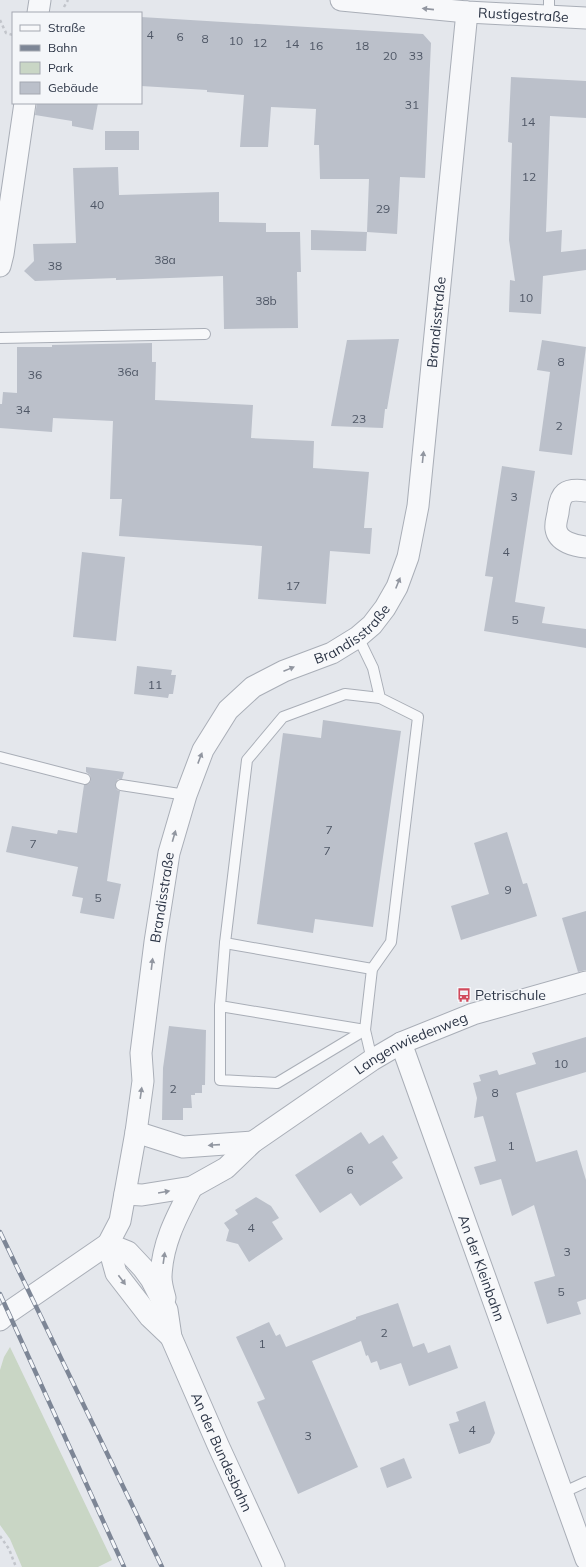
<svg xmlns="http://www.w3.org/2000/svg" width="586" height="1567" font-family="Mulish,sans-serif">
  <rect width="100%" height="100%" fill="#e4e7ec"/>
  <polygon fill="#c9d6c5" points="10,1347 112,1560 98,1567 22,1567 10,1539 0,1525 0,1370 4,1357"/>
  <g fill="#bbc0ca">
    <polygon points="141,17 423,34 431,43 425,178 400,177 397,234 367,232 366,251 311,250 311,230 367,232 369,179 320,179 319,145 314,145 316,109 271,107 268,147 240,147 244,95 207,92 207,90 141,86"/>
    <polygon points="511,77 586,81 586,118 550,116 546,232 562,230 561,252 586,249 586,270 543,276 541,314 509,312 510,280 515,281 509,240 512,143 508,142"/>
    <polygon points="37,103 98,103 93,130 72,126 72,121 35,115"/>
    <rect x="105" y="131" width="34" height="19"/>
    <polygon points="118,167 119,195 219,192 219,222 266,223 266,232 300,232 301,272 297,272 298,328 224,329 223,276 116,280 116,278 35,281 24,271 34,261 33,244 76,243 73,168"/>
    <polygon points="399,339 387,409 385,409 383,428 331,426 347,340"/>
    <polygon points="542,340 586,347 572,455 539,451 550,372 537,370"/>
    <polygon points="152,343 152,362 156,362 155,400 253,405 251,438 314,441 313,468 369,472 364,528 372,528 370,554 330,551 326,604 258,599 262,546 119,536 122,499 110,499 113,421 53,418 52,432 0,428 0,404 2,404 3,392 17,393 17,347 52,347 52,345"/>
    <polygon points="502,466 535,471 515,602 545,607 542,623 586,629 586,648 484,631 493,577 485,576"/>
    <polygon points="82,552 125,557 116,641 73,637"/>
    <polygon points="137,666 172,670 171,675 176,675 173,694 169,694 168,698 134,694"/>
    <polygon points="323,720 401,731 373,927 315,919 313,933 257,924 283,733 321,738"/>
    <polygon points="86,767 124,772 122,779 118,779 115,784 117,790 120,791 107,881 121,884 114,919 80,913 83,898 72,896 78,867 6,852 12,826 57,834 58,830 77,833 84,785 89,784 91,780 90,775 86,772"/>
    <polygon points="507,832 523,884 527,883 537,916 461,940 451,906 489,894 474,843"/>
    <polygon points="586,911 586,970 578,972 562,918"/>
    <polygon points="169,1026 206,1030 205,1085 202,1085 202,1093 195,1093 195,1095 191,1095 192,1108 183,1108 183,1120 162,1120 163,1068"/>
    <polygon points="586,1037 586,1072 516,1093 536,1162 577,1150 586,1180 586,1299 577,1302 581,1314 547,1324 534,1282 555,1276 534,1205 512,1216 501,1179 480,1185 474,1167 496,1161 483,1116 474,1118 477,1098 473,1083 481,1081 479,1075 497,1070 499,1075 536,1064 532,1053"/>
    <polygon points="361,1132 369,1144 383,1135 398,1158 392,1162 403,1178 360,1206 351,1193 320,1213 295,1175"/>
    <polygon points="256,1197 271,1206 279,1218 272,1222 283,1239 249,1262 238,1244 226,1241 229,1230 224,1223 238,1214 235,1210"/>
    <polygon points="398,1303 413,1347 424,1343 428,1353 450,1345 458,1368 409,1386 401,1363 380,1370 377,1361 371,1363 368,1355 366,1356 361,1341 312,1361 358,1467 298,1494 257,1402 265,1399 236,1337 269,1322 276,1336 280,1334 286,1347 356,1319 356,1317"/>
    <polygon points="485,1401 495,1433 490,1443 459,1454 449,1424 459,1421 456,1412"/>
    <polygon points="404,1458 412,1478 387,1488 380,1468"/>
  </g>
  <g fill="none" stroke-linecap="round" stroke-linejoin="round">
    <defs>
      <g id="lane">
        <polyline points="549,16 549,0"/>
        <polyline points="0,338 205,334"/>
        <polyline points="358,637 373,668 380,698 418,717 391,942 372,969 365,1030 372,1060"/>
        <polyline points="0,757 85,779"/>
        <polyline points="121,785 186,795"/>
        <polyline points="225,943 220,1006 365,1030"/>
        <polyline points="372,969 225,943 247,760 283,717 345,694 380,698"/>
        <polyline points="220,1006 220,1080 277,1083 365,1030"/>
        <polyline points="562,1493 586,1482"/>
      </g>
      <g id="street">
        <path id="s1" d="M341,0L467,12L586,18"/>
        <polyline points="38,13 40,0"/>
        <polyline points="0,266 3,254 25,103"/>
        <path d="M586,491C565,488 560,493 558,513C557,518 555,524 556,529C558,542 575,546 586,547"/>
        <path id="s2" d="M401,1043L586,1559"/>
        <polyline points="136,1132 183,1147 253,1142"/>
        <path id="s3" d="M125,1194L142,1195L192,1187L226,1168L253,1142L372,1060L401,1043L473,1014L586,982"/>
        <path id="s4" d="M108,1244L128,1252L143,1268L151,1279L167,1310L171,1337L218,1445L274,1567"/>
        <polyline points="108,1244 116,1273 150,1317 171,1337"/>
        <path d="M165,1298C163,1291 161,1283 161,1277C162,1243 177,1216 192,1187"/>
        <path id="s5" d="M0,1320L9,1312L108,1244L120,1221L136,1132L143,1081L141,1053L155,942L169,853L186,795L203,750L228,710L253,687L284,671L332,653L358,637L372,625L385,608L397,587L408,557L418,506L467,12"/>
      </g>
    </defs>
    <use href="#lane" stroke="#a9aeb7" stroke-width="12"/>
    <use href="#street" stroke="#a9aeb7" stroke-width="23"/>
    <g stroke="#c2c5cb" stroke-width="2.5" stroke-dasharray="3 3" stroke-linecap="butt">
      <polyline points="64,7 68,0"/>
      <polyline points="0,20 6,33 13,35"/>
      <polyline points="0,1536 9,1549 16,1567"/>
    </g>
    <use href="#lane" stroke="#f7f8fa" stroke-width="10"/>
    <use href="#street" stroke="#f7f8fa" stroke-width="21"/>
    <defs>
      <g id="rail">
        <polyline points="0,1232 162,1567"/>
        <polyline points="0,1294 124,1567"/>
      </g>
    </defs>
    <use href="#rail" stroke="#7d8696" stroke-width="4.5"/>
    <use href="#rail" stroke="#f4f6f9" stroke-width="3" stroke-dasharray="9" stroke-linecap="butt"/>
  </g>
  <defs><path id="oneway-solid" d="M-6-.8H1V-3.2L6.5 0L1 3.2V.8H-6Z"/></defs>
  <g fill="#9196a0">
    <use href="#oneway-solid" transform="translate(428 9) rotate(-174)"/>
    <use href="#oneway-solid" transform="translate(423 457) rotate(-84)"/>
    <use href="#oneway-solid" transform="translate(398 583) rotate(-68)"/>
    <use href="#oneway-solid" transform="translate(289 669) rotate(-22)"/>
    <use href="#oneway-solid" transform="translate(200 758) rotate(-69)"/>
    <use href="#oneway-solid" transform="translate(174 836) rotate(-74)"/>
    <use href="#oneway-solid" transform="translate(152 964) rotate(-83)"/>
    <use href="#oneway-solid" transform="translate(141 1093) rotate(-82)"/>
    <use href="#oneway-solid" transform="translate(214 1145) rotate(176)"/>
    <use href="#oneway-solid" transform="translate(164 1192) rotate(-10)"/>
    <use href="#oneway-solid" transform="translate(164 1258) rotate(-82)"/>
    <use href="#oneway-solid" transform="translate(122 1280) rotate(53)"/>
  </g>
  <defs>
    <symbol id="bus-bare" viewBox="-9 -9 18 18"><path d="M-5-6H5V4H4V6H2V4H-2V6H-4V4H-5ZM-3.5-4V0h7V-4ZM-3.5 1.2v1.5H-2V1.2ZM2 1.2v1.5H3.5V1.2Z" fill="#d1495b" stroke="#f4f6f9" stroke-width="2.5" paint-order="stroke"/></symbol>
  </defs>
  <g fill-rule="evenodd">
    <use href="#bus-bare" x="454" y="985" width="20" height="20"/>
  </g>
  <g text-anchor="middle" dominant-baseline="central" stroke-width="3" stroke-linejoin="round" paint-order="stroke">
    <g font-size="12" fill="#4f5766">
      <text x="150" y="34">4</text>
      <text x="180" y="36">6</text>
      <text x="205" y="38">8</text>
      <text x="236" y="40">10</text>
      <text x="260" y="42">12</text>
      <text x="292" y="43">14</text>
      <text x="316" y="45">16</text>
      <text x="362" y="45">18</text>
      <text x="390" y="55">20</text>
      <text x="416" y="55">33</text>
      <text x="412" y="104">31</text>
      <text x="528" y="121">14</text>
      <text x="529" y="176">12</text>
      <text x="97" y="204">40</text>
      <text x="383" y="208">29</text>
      <text x="165" y="259">38a</text>
      <text x="55" y="265">38</text>
      <text x="526" y="297">10</text>
      <text x="266" y="300">38b</text>
      <text x="561" y="361">8</text>
      <text x="128" y="371">36a</text>
      <text x="35" y="374">36</text>
      <text x="23" y="409">34</text>
      <text x="359" y="418">23</text>
      <text x="559" y="425">2</text>
      <text x="514" y="496">3</text>
      <text x="506" y="551">4</text>
      <text x="293" y="585">17</text>
      <text x="515" y="619">5</text>
      <text x="155" y="684">11</text>
      <text x="329" y="829">7</text>
      <text x="33" y="843">7</text>
      <text x="327" y="850">7</text>
      <text x="508" y="889">9</text>
      <text x="98" y="897">5</text>
      <text x="561" y="1063">10</text>
      <text x="173" y="1088">2</text>
      <text x="495" y="1092">8</text>
      <text x="511" y="1145">1</text>
      <text x="350" y="1169">6</text>
      <text x="251" y="1227">4</text>
      <text x="567" y="1251">3</text>
      <text x="561" y="1291">5</text>
      <text x="384" y="1332">2</text>
      <text x="262" y="1343">1</text>
      <text x="472" y="1429">4</text>
      <text x="308" y="1435">3</text>
    </g>
    <g font-size="14" fill="#2b3445" stroke="#f4f6f9">
      <text stroke="none"><textPath href="#s1" startOffset="183">Rustigestraße</textPath></text>
      <text stroke="none"><textPath href="#s5" startOffset="1169">Brandisstraße</textPath></text>
      <text stroke="none"><textPath href="#s5" startOffset="833">Brandisstraße</textPath></text>
      <text stroke="none"><textPath href="#s5" startOffset="485">Brandisstraße</textPath></text>
      <text stroke="none"><textPath href="#s3" startOffset="331">Langenwiedenweg</textPath></text>
      <text stroke="none"><textPath href="#s2" startOffset="239">An der Kleinbahn</textPath></text>
      <text stroke="none"><textPath href="#s4" startOffset="245">An der Bundesbahn</textPath></text>
    </g>
    <g font-size="14" fill="#2b3445" stroke="#f4f6f9" text-anchor="start">
      <text x="475" y="995">Petrischule</text>
    </g>
  </g>
  <rect x="12" y="12" width="130" height="92" fill="#f4f6f9" stroke="#a4a8b1"/>
  <rect x="20" y="25" width="20" height="6" fill="#f7f8fa" stroke="#a4a8b1"/>
  <text x="48" y="32" font-size="12" fill="#2b3445">Straße</text>
  <rect x="20" y="45" width="20" height="6" fill="#7d8696" stroke="#a4a8b1"/>
  <text x="48" y="52" font-size="12" fill="#2b3445">Bahn</text>
  <rect x="20" y="62" width="20" height="12" fill="#c9d6c5" stroke="#a4a8b1"/>
  <text x="48" y="72" font-size="12" fill="#2b3445">Park</text>
  <rect x="20" y="82" width="20" height="12" fill="#bbc0ca" stroke="#a4a8b1"/>
  <text x="48" y="92" font-size="12" fill="#2b3445">Gebäude</text>
</svg>
